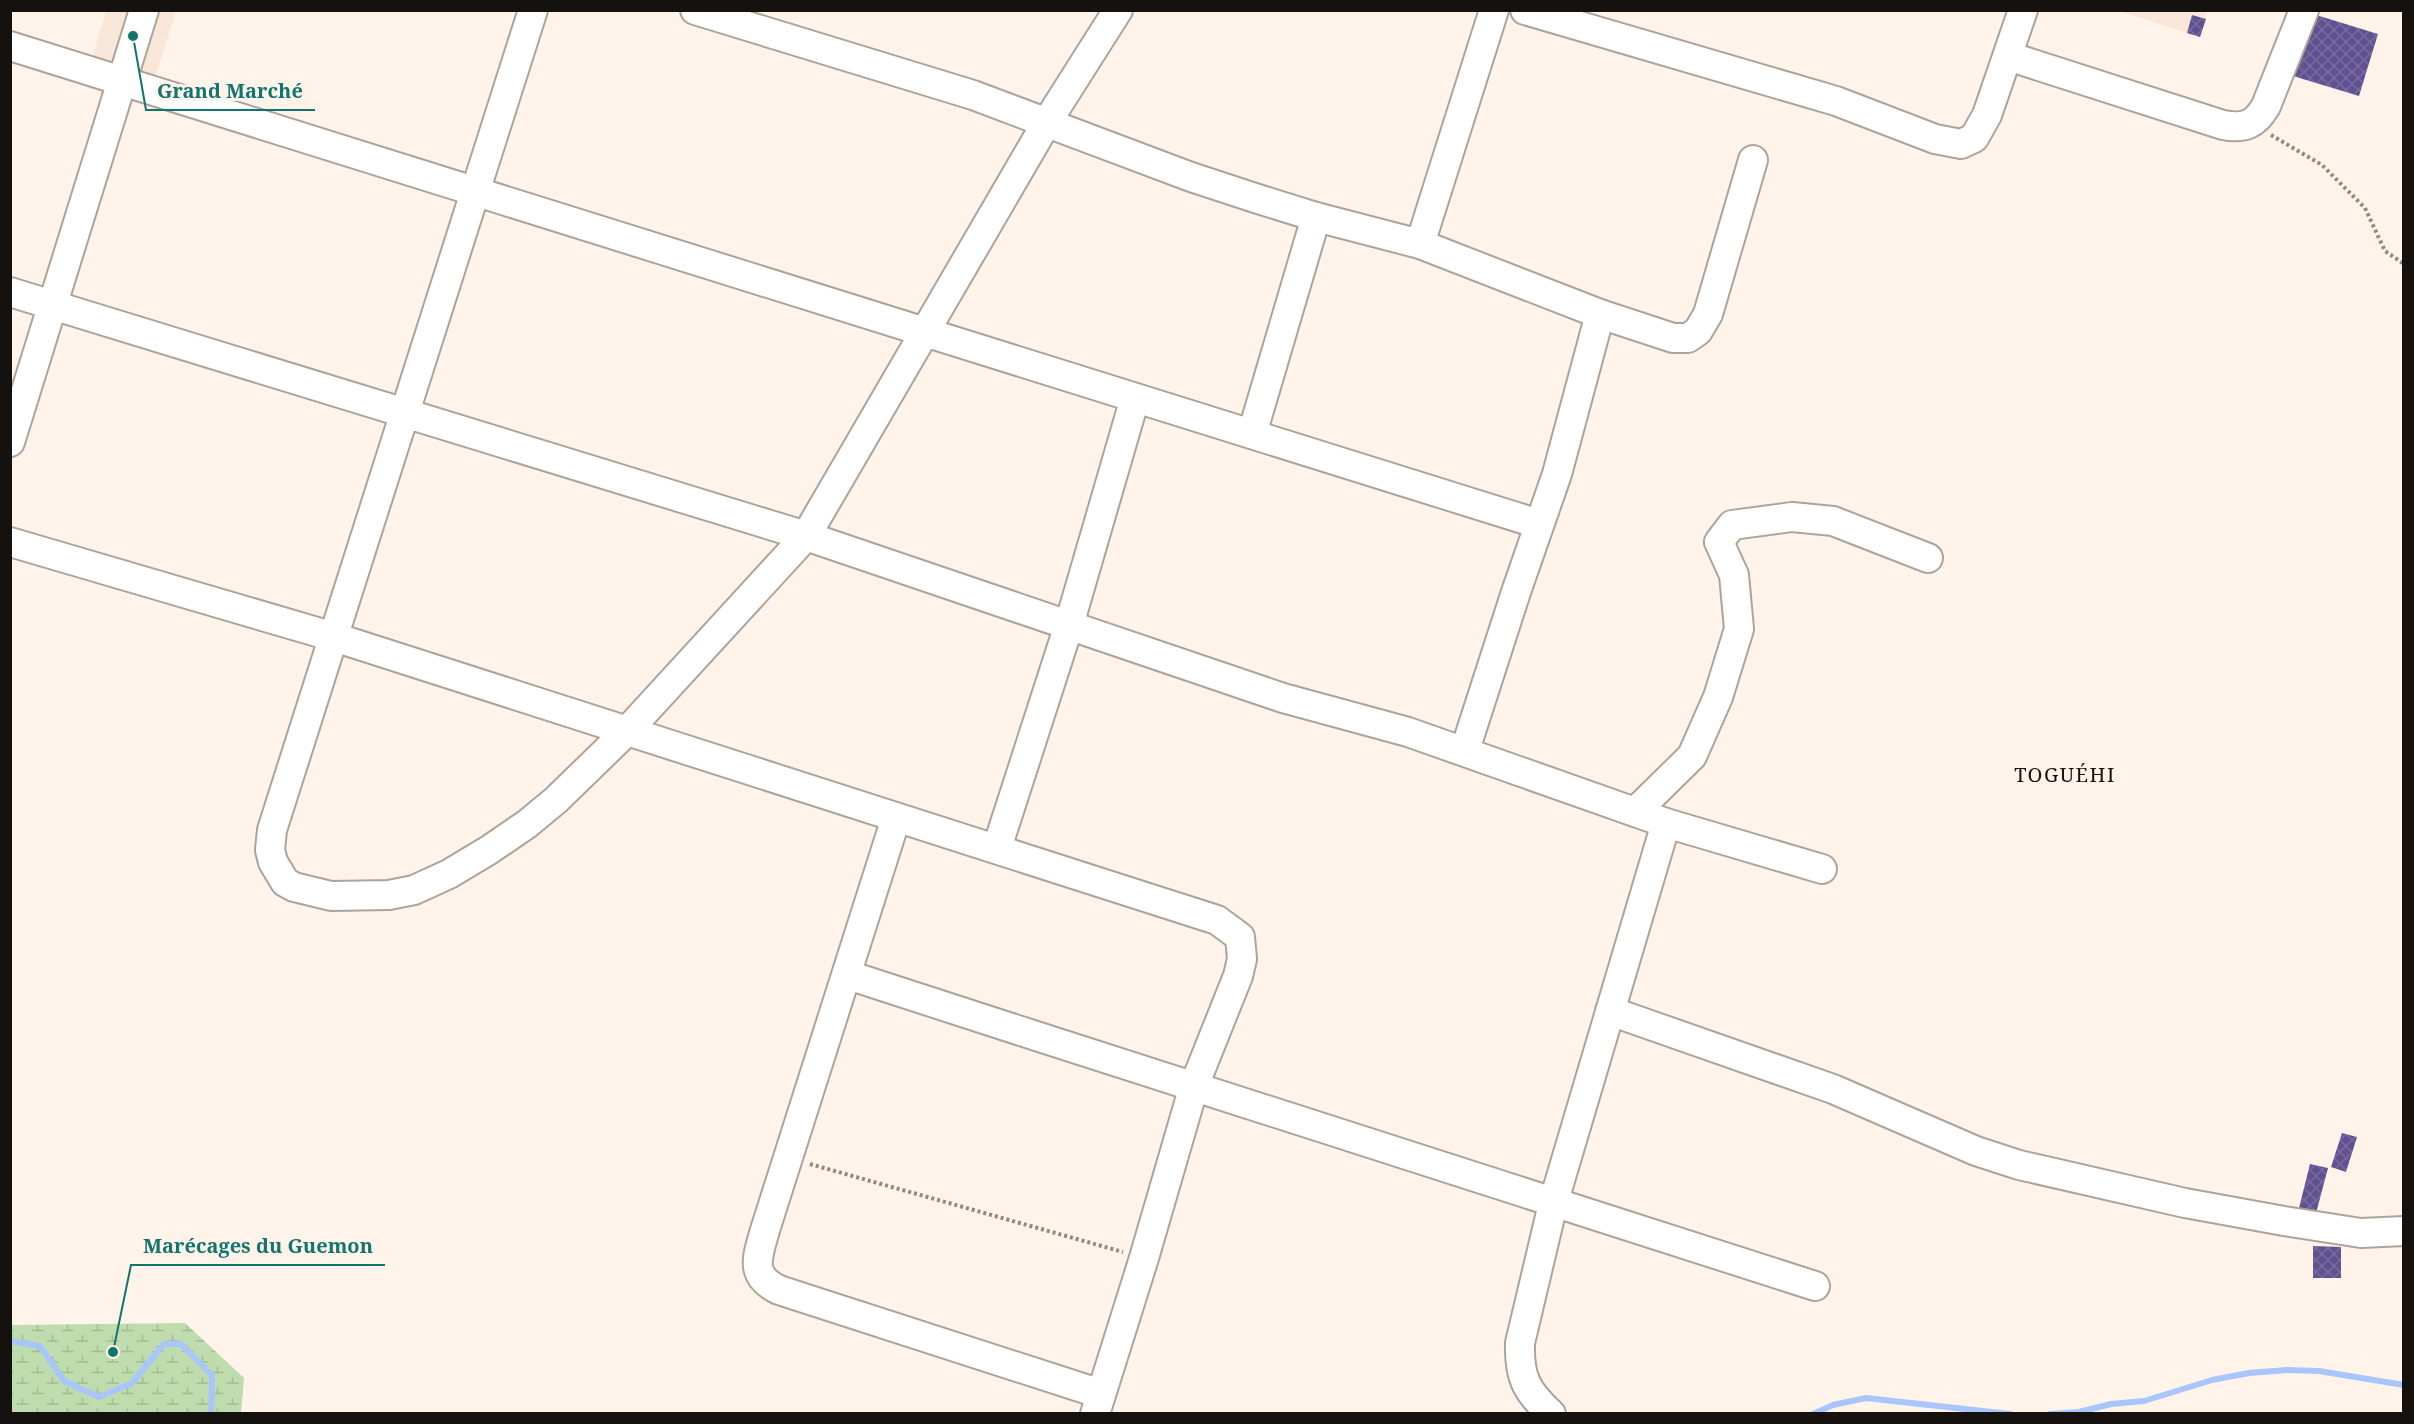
<svg xmlns="http://www.w3.org/2000/svg" width="2414" height="1424" font-family="'Noto Serif',serif">
  <defs>
    <pattern id="wetland-marsh" width="20" height="14" patternUnits="userSpaceOnUse" patternTransform="scale(1.5)"><rect width="20" height="14" fill="#bedcae"/><path d="M1 5h8M5 5V1M11 12h8M15 12V8" fill="none" stroke="#a2bc94"/></pattern>
    <pattern id="building-cross-hatch" width="8" height="8" patternUnits="userSpaceOnUse" patternTransform="scale(1.5)"><rect width="8" height="8" fill="#615192"/><path d="M0 0l8 8M0 8l8-8" fill="none" stroke="#776b9b"/></pattern>
  </defs>
  <rect width="100%" height="100%" fill="#fff3ea"/>
  <g fill="#f8e6d8">
    <polygon points="106,11 176,11 154,81 91,62"/>
    <polygon points="2119,11 2208,11 2200,37"/>
  </g>
  <polygon fill="url(#wetland-marsh)" points="185,1323 244,1378 241,1413 11,1413 11,1325"/>
  <g fill="none" stroke-linecap="round" stroke-linejoin="round">
    <g stroke="#a8c6fc" stroke-width="6">
      <polyline points="10,1341 40,1346 64,1381 99,1397 132,1383 164,1344 181,1344 212,1375 211,1414"/>
      <polyline points="1813,1414 1833,1405 1866,1398 2010,1414"/>
      <polyline points="2050,1414 2079,1412 2111,1404 2144,1401 2212,1380 2249,1373 2287,1370 2319,1371 2404,1385"/>
    </g>
  </g>
  <g fill="url(#building-cross-hatch)">
    <polygon points="2313,14 2378,34 2359,96 2293,76"/>
    <polygon points="2192,15 2206,19 2200,37 2187,33"/>
    <polygon points="2342,1133 2357,1137 2346,1172 2331,1167"/>
    <polygon points="2310,1164 2328,1168 2315,1217 2298,1212"/>
    <polygon points="2313,1246 2341,1247 2341,1278 2313,1278"/>
  </g>
  <g fill="none" stroke-linecap="round" stroke-linejoin="round">
    <defs>
      <g id="minor">
        <polyline points="533,10 272,830 270,850 273,862 285,882 294,887 331,896 389,895 414,890 449,874 489,850 527,824 556,800 628,730 806,536 1047,122 1118,10"/>
        <polyline points="695,10 973,95 1191,177 1255,198 1316,217 1420,244 1600,314 1673,338 1688,338 1698,331 1708,314 1753,160"/>
        <polyline points="1525,10 1836,101 1935,139 1961,144 1974,138 1987,115 2023,10"/>
        <polyline points="10,46 1539,524"/>
        <path d="M2008,56L2223,125C2244,129 2255,125 2266,106L2304,10"/>
        <polyline points="1420,244 1494,10"/>
        <polyline points="10,292 806,536 1283,698 1408,732 1666,823 1822,869"/>
        <polyline points="1252,434 1316,217"/>
        <polyline points="10,442 144,10"/>
        <polyline points="10,542 334,637 1217,920 1240,937 1242,959 1238,976 1194,1086 1144,1258 1095,1414"/>
        <polyline points="1465,750 1516,592 1557,474 1600,314"/>
        <polyline points="1635,812 1692,756 1718,697 1739,629 1734,575 1719,542 1732,525 1792,517 1833,521 1928,558"/>
        <path d="M896,818L765,1230C758,1256 748,1275 779,1290L1101,1394"/>
        <polyline points="997,848 1069,625 1135,398"/>
        <path d="M848,975C1170,1079 1491,1185 1815,1286"/>
        <polyline points="1610,1011 1833,1089 1976,1151 2019,1165 2185,1203 2284,1221 2361,1233 2404,1231"/>
        <path d="M1551,1414C1526,1391 1519,1377 1520,1343L1553,1204L1666,823"/>
      </g>
    </defs>
    <use href="#minor" stroke="#aea39a" stroke-width="32"/>
    <g stroke="#908882" stroke-width="4" stroke-dasharray="3 3" stroke-linecap="butt">
      <polyline points="2271,135 2322,165 2365,208 2385,251 2404,264"/>
      <polyline points="810,1164 1123,1252"/>
    </g>
    <use href="#minor" stroke="#fff" stroke-width="28"/>
  </g>
  <g text-anchor="middle" dominant-baseline="central" stroke-width="6" stroke-linejoin="round" paint-order="stroke">
    <g font-size="20" letter-spacing="1.5" fill="#15110e" stroke="#fff3ea">
      <text x="2065" y="774">TOGUÉHI</text>
    </g>
  </g>
  <path fill="none" stroke="#0f766e" stroke-width="2" d="M133 36L146 110H315M113 1352L131 1265H385"/>
  <g fill="#0f766e" stroke="#fff3ea" stroke-width="2">
    <circle cx="133" cy="36" r="6"/>
    <circle cx="113" cy="1352" r="6"/>
  </g>
  <g font-size="20" text-anchor="middle" font-weight="bold" fill="#0f766e" stroke="#fff3ea" stroke-width="6" stroke-linejoin="round" paint-order="stroke">
    <text x="230" y="98">Grand Marché</text>
    <text x="258" y="1253">Marécages du Guemon</text>
  </g>
  <rect width="2414" height="1424" fill="none" stroke="#15110e" stroke-width="24"/>
</svg>
